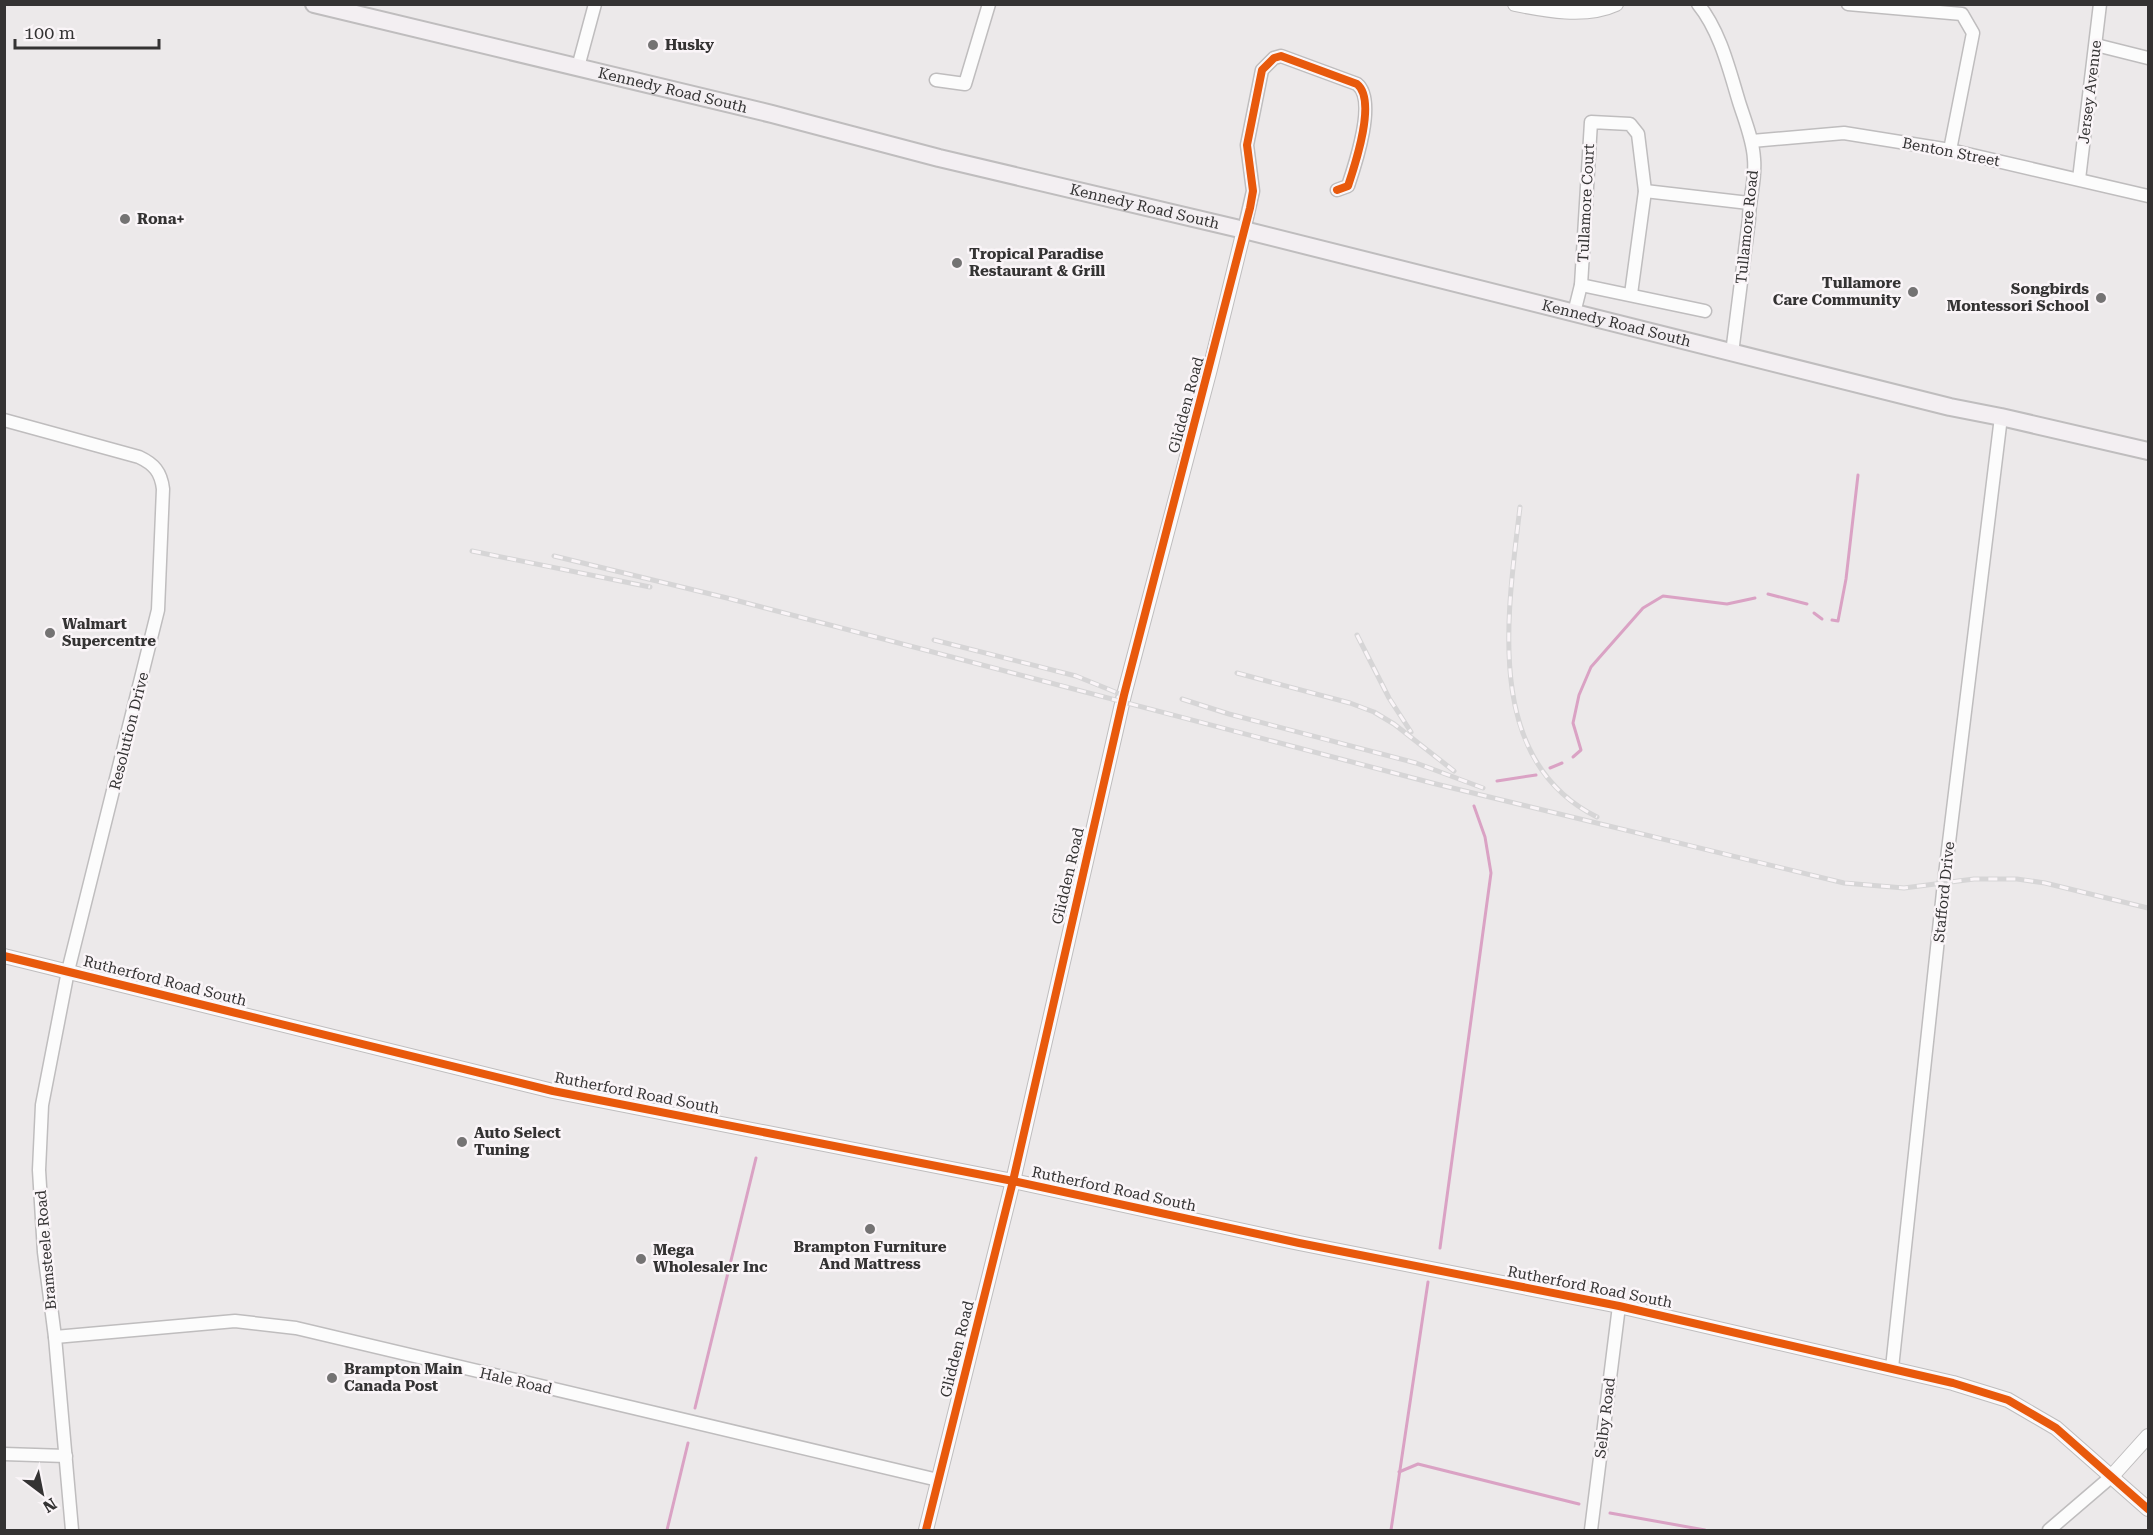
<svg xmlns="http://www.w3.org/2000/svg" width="2153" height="1535" font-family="'Roboto Serif',serif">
  <rect width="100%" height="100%" fill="#ece9ea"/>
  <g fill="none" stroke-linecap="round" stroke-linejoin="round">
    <g stroke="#daa2c4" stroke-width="3">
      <polyline points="1768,594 1807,604"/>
      <polyline points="1814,613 1822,619"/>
      <polyline points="1832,620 1838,621 1846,579 1858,475"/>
      <polyline points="1573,757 1581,750 1573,723 1579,695 1591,667 1643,608 1663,596 1727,604 1755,598"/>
      <polyline points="1550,768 1562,763"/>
      <polyline points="1497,781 1536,775"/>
      <polyline points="1440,1248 1491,873 1485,837 1474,806"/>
      <polyline points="695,1408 756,1158"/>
      <polyline points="1399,1472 1418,1464 1579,1504"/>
      <polyline points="1610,1513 1705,1530"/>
      <polyline points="667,1530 688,1443"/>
      <polyline points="1391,1530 1428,1282"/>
    </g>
    <defs>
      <g id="minor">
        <path d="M1698,4C1720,31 1729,69 1739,102C1745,121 1753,140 1754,159C1756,180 1749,199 1749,219L1732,353"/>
        <polyline points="1848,4 1962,14 1973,33 1950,150"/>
        <polyline points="2096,45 2148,58"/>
        <polyline points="578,67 595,4"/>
        <polyline points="936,80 965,84 989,4"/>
        <polyline points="1752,141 1844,133 1950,150 2148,196"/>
        <polyline points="2079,179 2100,4"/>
        <polyline points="1645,191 1749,203"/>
        <path d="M1244,230L1253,191L1247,145L1262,70L1274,58L1281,56L1357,84C1377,100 1355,165 1348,186L1337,190"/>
        <polyline points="1581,285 1705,311"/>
        <polyline points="1574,313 1581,285 1591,122 1630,124 1638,134 1645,191 1631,294"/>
        <path d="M4,420L139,457C154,464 161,472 163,489L158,610L68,971L42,1105L39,1170L44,1252L55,1337L72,1530"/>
        <polyline points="55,1337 235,1321 296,1328 938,1480"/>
        <polyline points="1892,1368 1944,883 2001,417"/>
        <polyline points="4,1454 66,1456"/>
        <polyline points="1591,1530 1619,1306"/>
        <polyline points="2049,1530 2112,1476"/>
      </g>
      <g id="tertiary">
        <path d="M1515,4C1545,10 1586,18 1616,4"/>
        <polyline points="4,956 553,1091 1013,1181 1299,1243 1619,1306 1953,1383 2008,1400 2056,1428 2148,1509"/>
        <polyline points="2112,1476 2148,1436"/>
        <polyline points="926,1530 1013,1181 1124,695 1210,369 1244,230"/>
      </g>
      <g id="secondary">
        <path id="s1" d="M314,4L772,114L939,158L1244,230L1950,407L2001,417L2148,451"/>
      </g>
    </defs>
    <use href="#minor" stroke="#bfbdbe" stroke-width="15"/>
    <use href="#tertiary" stroke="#bfbdbe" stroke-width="16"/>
    <use href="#secondary" stroke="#bfbdbe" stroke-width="20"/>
    <use href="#minor" stroke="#fcfcfc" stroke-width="12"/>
    <use href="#tertiary" stroke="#fcfcfc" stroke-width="14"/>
    <use href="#secondary" stroke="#f3eff2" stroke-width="16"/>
    <defs>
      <g id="rail">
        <path d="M1520,507C1508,611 1482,760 1597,817"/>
        <polyline points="472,551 650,587"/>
        <polyline points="554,556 727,598 1436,784 1844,883 1904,888 1974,879 2017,879 2045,883 2148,908"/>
        <polyline points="1357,635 1389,698 1411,732"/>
        <polyline points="934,640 1076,676 1125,696"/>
        <polyline points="1237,673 1350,703 1374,712 1394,724 1454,771"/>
        <polyline points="1182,699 1229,714 1416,763 1483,788"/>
      </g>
    </defs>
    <use href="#rail" stroke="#d6d5d6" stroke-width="5"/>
    <use href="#rail" stroke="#faf5f8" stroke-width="3" stroke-dasharray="9" stroke-linecap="butt"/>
    <defs>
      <g id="cycleway">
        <polyline points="4,956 553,1091 1013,1181 1299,1243 1619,1306 1953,1383 2008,1400 2056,1428 2148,1509"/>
        <path d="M926,1530L1013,1181L1124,695L1250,208L1253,191L1247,145L1262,70L1274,58L1281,56L1357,84C1377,100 1355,165 1348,186L1337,190"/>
      </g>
    </defs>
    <use href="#cycleway" stroke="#faf5f8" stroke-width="11"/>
    <use href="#cycleway" stroke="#e8590c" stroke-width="8"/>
  </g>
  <g fill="#747373" stroke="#faf5f8" stroke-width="2">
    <circle cx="653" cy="45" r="6"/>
    <circle cx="125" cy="219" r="6"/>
    <circle cx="957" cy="263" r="6"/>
    <circle cx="1913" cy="292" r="6"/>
    <circle cx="2101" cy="298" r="6"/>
    <circle cx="50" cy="633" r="6"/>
    <circle cx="462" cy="1142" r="6"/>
    <circle cx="870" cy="1229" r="6"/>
    <circle cx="641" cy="1259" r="6"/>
    <circle cx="332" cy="1378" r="6"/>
  </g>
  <g text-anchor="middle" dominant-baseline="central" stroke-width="5" stroke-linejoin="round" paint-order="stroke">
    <g font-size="15" font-weight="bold" fill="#343333" stroke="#faf5f8" text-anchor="start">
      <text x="665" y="45">Husky</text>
      <text x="137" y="219">Rona+</text>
      <text x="969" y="254">Tropical Paradise<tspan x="969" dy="17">Restaurant &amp; Grill</tspan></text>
      <text x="1901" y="283" text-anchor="end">Tullamore<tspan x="1901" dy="17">Care Community</tspan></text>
      <text x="2089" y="289" text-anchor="end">Songbirds<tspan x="2089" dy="17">Montessori School</tspan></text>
      <text x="62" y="624">Walmart<tspan x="62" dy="17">Supercentre</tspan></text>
      <text x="474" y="1133">Auto Select<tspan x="474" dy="17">Tuning</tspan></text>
      <text x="870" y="1247" text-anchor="middle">Brampton Furniture<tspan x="870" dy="17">And Mattress</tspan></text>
      <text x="653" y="1250">Mega<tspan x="653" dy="17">Wholesaler Inc</tspan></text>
      <text x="344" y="1369">Brampton Main<tspan x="344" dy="17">Canada Post</tspan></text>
    </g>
    <g font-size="15" fill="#343333" stroke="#faf5f8">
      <text stroke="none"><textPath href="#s1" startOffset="369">Kennedy Road South</textPath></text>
      <text transform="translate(2090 92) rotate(-83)">Jersey Avenue</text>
      <text transform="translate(1951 152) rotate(11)">Benton Street</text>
      <text transform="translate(1586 203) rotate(-87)">Tullamore Court</text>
      <text stroke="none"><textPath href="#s1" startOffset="855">Kennedy Road South</textPath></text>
      <text transform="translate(1747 227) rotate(-84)">Tullamore Road</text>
      <text stroke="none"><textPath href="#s1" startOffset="1341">Kennedy Road South</textPath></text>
      <text transform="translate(1186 405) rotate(-75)">Glidden Road</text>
      <text transform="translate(129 731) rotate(-76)">Resolution Drive</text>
      <text transform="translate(1068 876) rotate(-77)">Glidden Road</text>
      <text transform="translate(1944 892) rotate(-84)">Stafford Drive</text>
      <text transform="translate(165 981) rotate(14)">Rutherford Road South</text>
      <text transform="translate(637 1093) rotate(11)">Rutherford Road South</text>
      <text transform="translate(1114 1189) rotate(12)">Rutherford Road South</text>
      <text transform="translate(46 1250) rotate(-95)">Bramsteele Road</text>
      <text transform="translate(1590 1287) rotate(11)">Rutherford Road South</text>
      <text transform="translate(957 1349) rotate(-76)">Glidden Road</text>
      <text transform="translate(516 1381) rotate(13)">Hale Road</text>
      <text transform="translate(1605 1418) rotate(-83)">Selby Road</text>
    </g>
  </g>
  <rect width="2153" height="1535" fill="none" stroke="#343333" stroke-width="12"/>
  <g transform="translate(42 1493) rotate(148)" stroke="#faf5f8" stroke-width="4.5" paint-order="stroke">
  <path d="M0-4.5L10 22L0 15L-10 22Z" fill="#343333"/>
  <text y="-9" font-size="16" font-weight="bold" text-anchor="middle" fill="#343333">N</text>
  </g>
  <path d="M15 39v9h144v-9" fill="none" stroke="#343333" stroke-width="3"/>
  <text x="24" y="39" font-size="18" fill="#343333" stroke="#faf5f8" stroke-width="4.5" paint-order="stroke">100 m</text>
</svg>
